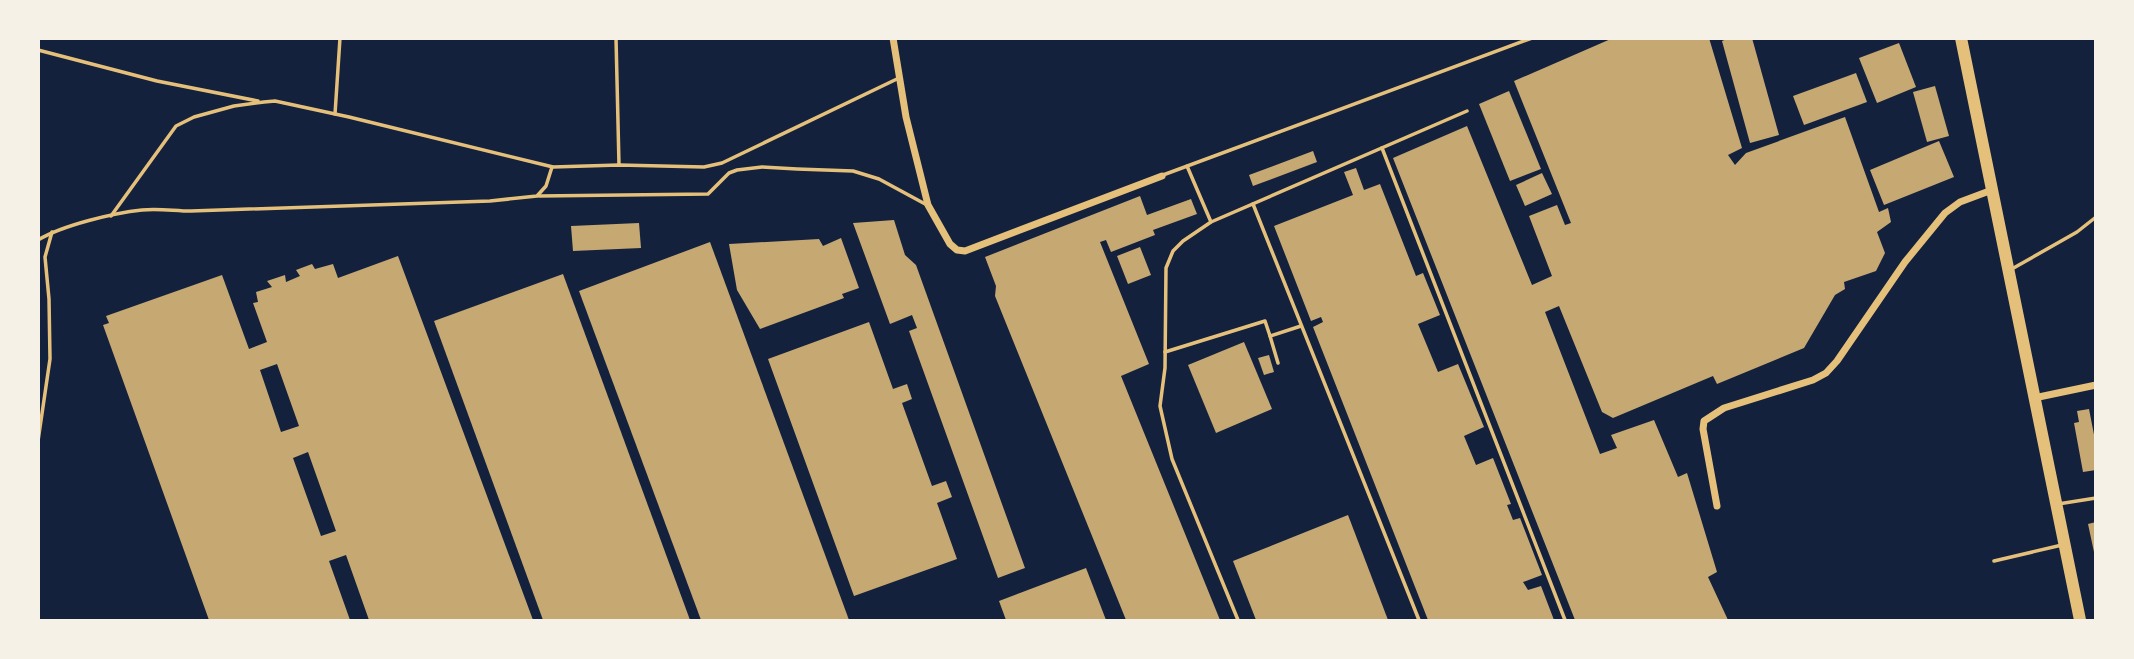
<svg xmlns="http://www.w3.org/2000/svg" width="2134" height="659" font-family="'Times New Roman',serif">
  <rect width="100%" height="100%" fill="#14213d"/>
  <g fill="#c6a872" fill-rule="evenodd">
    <polygon points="1613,38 1709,38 1742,148 1728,155 1735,165 1746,153 1845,117 1879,212 1888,208 1891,222 1877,232 1885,253 1876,271 1844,282 1845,289 1835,295 1804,348 1717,384 1713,376 1613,418 1602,412 1559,306 1545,312 1600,454 1617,448 1611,435 1654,420 1678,477 1687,473 1717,572 1708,577 1728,620 1575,620 1393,158 1467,126 1532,285 1552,276 1529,216 1557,205 1565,225 1571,223 1514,81"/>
    <polygon points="1729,38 1752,38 1779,135 1750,143 1722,41"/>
    <polygon points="1899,43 1916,87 1877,103 1859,58"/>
    <polygon points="1856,73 1867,102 1804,125 1793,96"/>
    <polygon points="1935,86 1949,136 1927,142 1913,92"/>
    <polygon points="1509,91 1541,169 1510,181 1479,104"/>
    <polygon points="1939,141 1954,177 1884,205 1870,170"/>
    <polygon points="1313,151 1317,162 1253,186 1249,175"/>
    <polygon points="1356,168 1364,190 1380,184 1416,276 1423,273 1440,315 1418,324 1438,372 1458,364 1484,427 1464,436 1476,465 1493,458 1511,504 1507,505 1513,520 1520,518 1542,575 1523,582 1528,590 1541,586 1554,620 1428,620 1313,327 1323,322 1321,317 1311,321 1274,226 1353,195 1344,172"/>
    <polygon points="1542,173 1552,194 1525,206 1516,185"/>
    <polygon points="1140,196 1147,215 1191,199 1197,214 1153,230 1155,235 1111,252 1106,240 1100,242 1149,364 1121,376 1220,620 1126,620 995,296 996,286 985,257"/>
    <polygon points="894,220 905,255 916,265 1025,568 998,578 909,331 917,328 912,315 890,324 853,223"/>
    <polygon points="639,223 641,248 573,251 571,226"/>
    <polygon points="841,238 859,288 842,294 844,298 760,329 737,290 729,244 819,239 823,246"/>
    <polygon points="710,242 849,620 701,620 579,291"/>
    <polygon points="1140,247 1151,275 1128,284 1117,256"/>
    <path d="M398,256L533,620H369L346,555L329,561L350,620H209L103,325L109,323L106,316L222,275L249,349L267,342L253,303L258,302L256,292L272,287L267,281L285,275L286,282L300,276L296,270L312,264L315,269L333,264L338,278ZM277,364L299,426L281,432L260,370ZM308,452L336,531L321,536L293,458Z"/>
    <polygon points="563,274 690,620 543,620 434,321"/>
    <polygon points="869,322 893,389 907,384 912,399 902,403 932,486 946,481 952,497 937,503 957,559 854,596 768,359"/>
    <polygon points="1244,342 1272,409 1216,433 1188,365"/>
    <polygon points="1269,355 1274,372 1264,375 1258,358"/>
    <polygon points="2089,409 2096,445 2096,470 2083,472 2074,423 2079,422 2077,411"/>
    <polygon points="1348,515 1388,620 1256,620 1233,561"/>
    <polygon points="2096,522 2096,552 2094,552 2088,524"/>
    <polygon points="1086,568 1106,620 1006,620 999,601"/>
  </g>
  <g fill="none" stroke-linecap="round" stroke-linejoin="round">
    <g stroke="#e5c07b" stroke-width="3.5">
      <polyline points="616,38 619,165"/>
      <polyline points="38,50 157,81 258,101"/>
      <polyline points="335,114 340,38"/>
      <polyline points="1382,148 1565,620"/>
      <polyline points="1187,166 1211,222"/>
      <polyline points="1163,175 1532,38"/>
      <polyline points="539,196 708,194 729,173 737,170 762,167 797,169 853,171 879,179 927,205"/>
      <polyline points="1253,204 1419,620"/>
      <polyline points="111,216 176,126 194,117 234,106 264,102 275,101 349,117 553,167 619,165 704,167 722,163 899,78"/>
      <path d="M38,240C63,225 114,213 142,210C158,208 175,211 191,211L490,201L537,196L546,186L552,167"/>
      <polyline points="2010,270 2077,232 2096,217"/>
      <polyline points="1270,336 1278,363"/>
      <polyline points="1165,352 1265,321 1270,336 1301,326"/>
      <polyline points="38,441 50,359 49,299 45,257 52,232"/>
      <polyline points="2058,504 2096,498"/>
      <polyline points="1994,561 2062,545"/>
      <polyline points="1238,620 1172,459 1160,406 1165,368 1166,268 1173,251 1183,241 1211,222 1467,111"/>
    </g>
    <g stroke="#e5c07b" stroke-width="7">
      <polyline points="893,38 906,117 928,205 950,244 957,250 965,251 1162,176"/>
      <polyline points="2034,398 2096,385"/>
      <polyline points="1717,506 1703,429 1704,421 1724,408 1813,380 1826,373 1837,361 1905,262 1945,213 1960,202 1992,190"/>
    </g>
    <polyline stroke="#e5c07b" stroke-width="12" points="1961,38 2080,620"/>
  </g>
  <rect width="2134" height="659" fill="none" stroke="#f6f1e7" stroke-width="80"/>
</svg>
